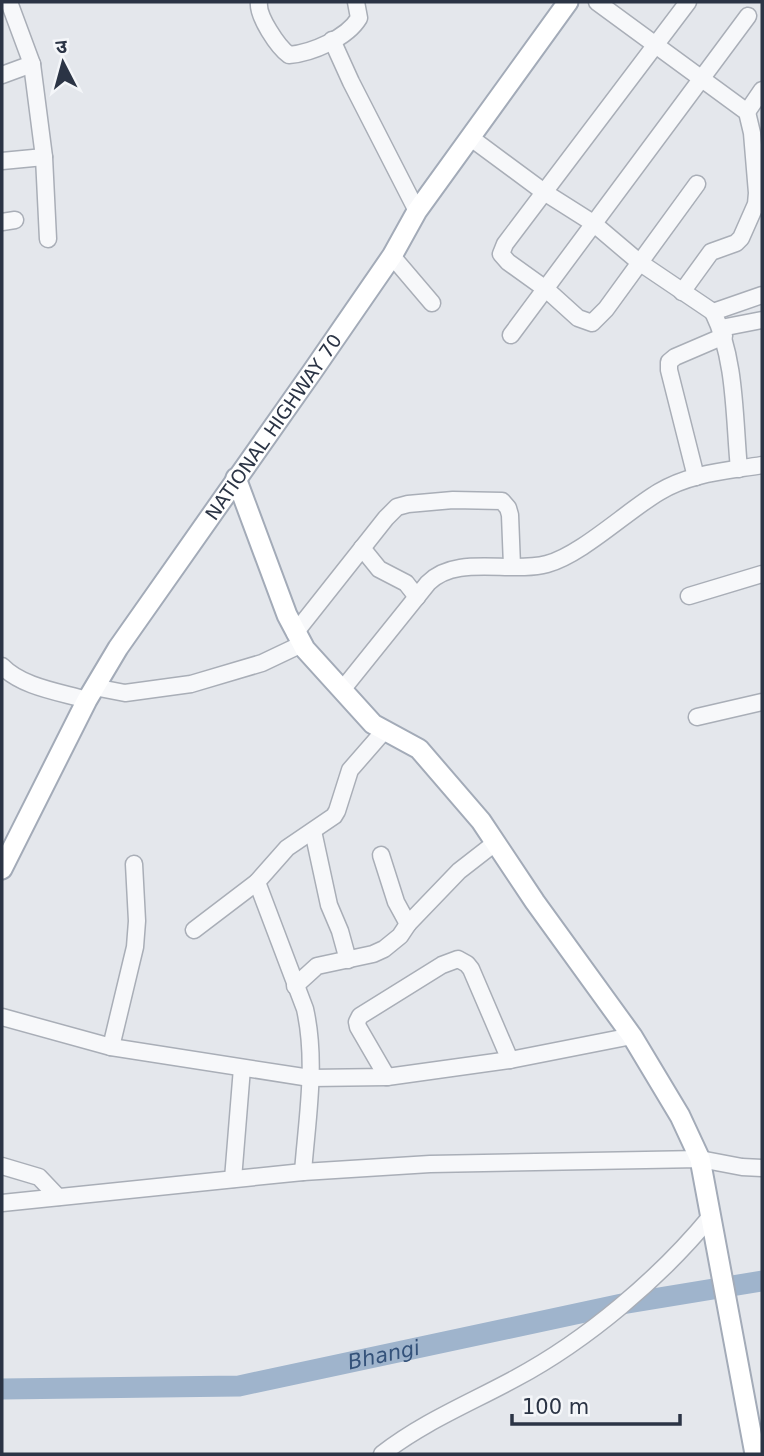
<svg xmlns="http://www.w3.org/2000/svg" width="764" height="1456" font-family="'DejaVu Sans','Noto Sans Devanagari',sans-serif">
  <rect width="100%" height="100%" fill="#e4e7ec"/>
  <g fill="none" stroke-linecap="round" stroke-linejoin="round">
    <path stroke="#9fb4cc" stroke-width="21" id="s1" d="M2,1389L239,1386L622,1304L762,1281"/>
    <defs>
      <g id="minor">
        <polyline points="9,2 32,64 44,157 48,239"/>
        <path d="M259,2C257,16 278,47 289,55C312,53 347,38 359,18L356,2"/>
        <polyline points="597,2 747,112 752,133 757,193 756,204 741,238 736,243 711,252 682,292"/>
        <polyline points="688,2 505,244 501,254 508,262 547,290 578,318 592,323 606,309 697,184"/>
        <polyline points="332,40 351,82 417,211"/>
        <polyline points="2,75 32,64"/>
        <polyline points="747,112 762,90"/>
        <polyline points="471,138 544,192 593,223 639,262 713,312"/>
        <polyline points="2,161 44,157"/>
        <polyline points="2,222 15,220"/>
        <polyline points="392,256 432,303"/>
        <polyline points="721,328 762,320"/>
        <polyline points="511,335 748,16"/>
        <path d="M739,469C734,417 736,359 713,312L762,295"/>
        <polyline points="696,477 669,370 669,362 675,357 724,336"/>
        <polyline points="362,548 379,569 406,583 417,597"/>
        <polyline points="689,596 762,574"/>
        <polyline points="295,633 386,518 397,507 408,504 453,500 502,501 508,508 510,515 512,566"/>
        <path d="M2,666C22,687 60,692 87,700"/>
        <polyline points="94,687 125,693 191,684 262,663 302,644"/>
        <path d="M342,690L428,583C456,554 510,574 547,564C581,555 627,511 659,492C690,473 727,471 762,465"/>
        <polyline points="697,717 762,702"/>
        <polyline points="313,831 329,905 340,931 348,960"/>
        <polyline points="381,855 396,902 408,924 459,871 495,843"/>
        <path d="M257,882L305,1009C317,1062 307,1119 303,1172"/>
        <polyline points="194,930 257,882 287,848 334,816 337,811 350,770 384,731"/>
        <polyline points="295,986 317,966 373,954 384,949 400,936 408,924"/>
        <polyline points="2,1017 111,1047 310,1078 387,1077 510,1060 632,1036"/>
        <polyline points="111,1047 135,947 137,921 134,864"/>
        <polyline points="387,1077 358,1027 357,1022 360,1016 442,965 458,959 467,964 471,969 510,1060"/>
        <polyline points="2,1166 39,1177 58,1197"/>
        <polyline points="233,1179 242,1068"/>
        <polyline points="2,1203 303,1172 430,1164 700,1159 742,1167 762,1168"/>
        <path d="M382,1454C423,1422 470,1403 516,1378C587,1340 660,1278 711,1216"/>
      </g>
      <g id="major">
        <polyline points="236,478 287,615 305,649 373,724 419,749 481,821 535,902 632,1036 680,1116 700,1159 755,1454"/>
        <path id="s2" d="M2,869L87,700L118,648L312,372L392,256L417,211L568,2"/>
      </g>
    </defs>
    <use href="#minor" stroke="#a9aeb7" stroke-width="19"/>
    <use href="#major" stroke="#a3abb8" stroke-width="23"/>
    <use href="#minor" stroke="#f7f8fa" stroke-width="16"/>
    <use href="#major" stroke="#fff" stroke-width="19"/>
  </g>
  <g text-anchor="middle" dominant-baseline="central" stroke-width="5" stroke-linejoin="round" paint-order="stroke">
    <g font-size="19" fill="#2b3445" stroke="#f4f6f9">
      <text stroke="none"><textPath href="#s2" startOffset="520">NATIONAL HIGHWAY 70</textPath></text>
    </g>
    <g font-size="21" font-style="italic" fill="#34527a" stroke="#f4f6f9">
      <text stroke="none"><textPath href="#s1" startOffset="385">Bhangi</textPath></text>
    </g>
  </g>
  <rect width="764" height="1456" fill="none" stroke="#2b3445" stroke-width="7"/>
  <g transform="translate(63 63) rotate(354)" stroke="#f4f6f9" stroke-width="5" paint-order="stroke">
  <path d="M0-5L12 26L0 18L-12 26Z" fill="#2b3445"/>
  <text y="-10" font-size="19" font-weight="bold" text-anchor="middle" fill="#2b3445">उ</text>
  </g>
  <path d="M512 1414v10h168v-10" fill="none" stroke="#2b3445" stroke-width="3.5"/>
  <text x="522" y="1414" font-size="21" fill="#2b3445" stroke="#f4f6f9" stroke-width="5" paint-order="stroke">100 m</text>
</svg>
